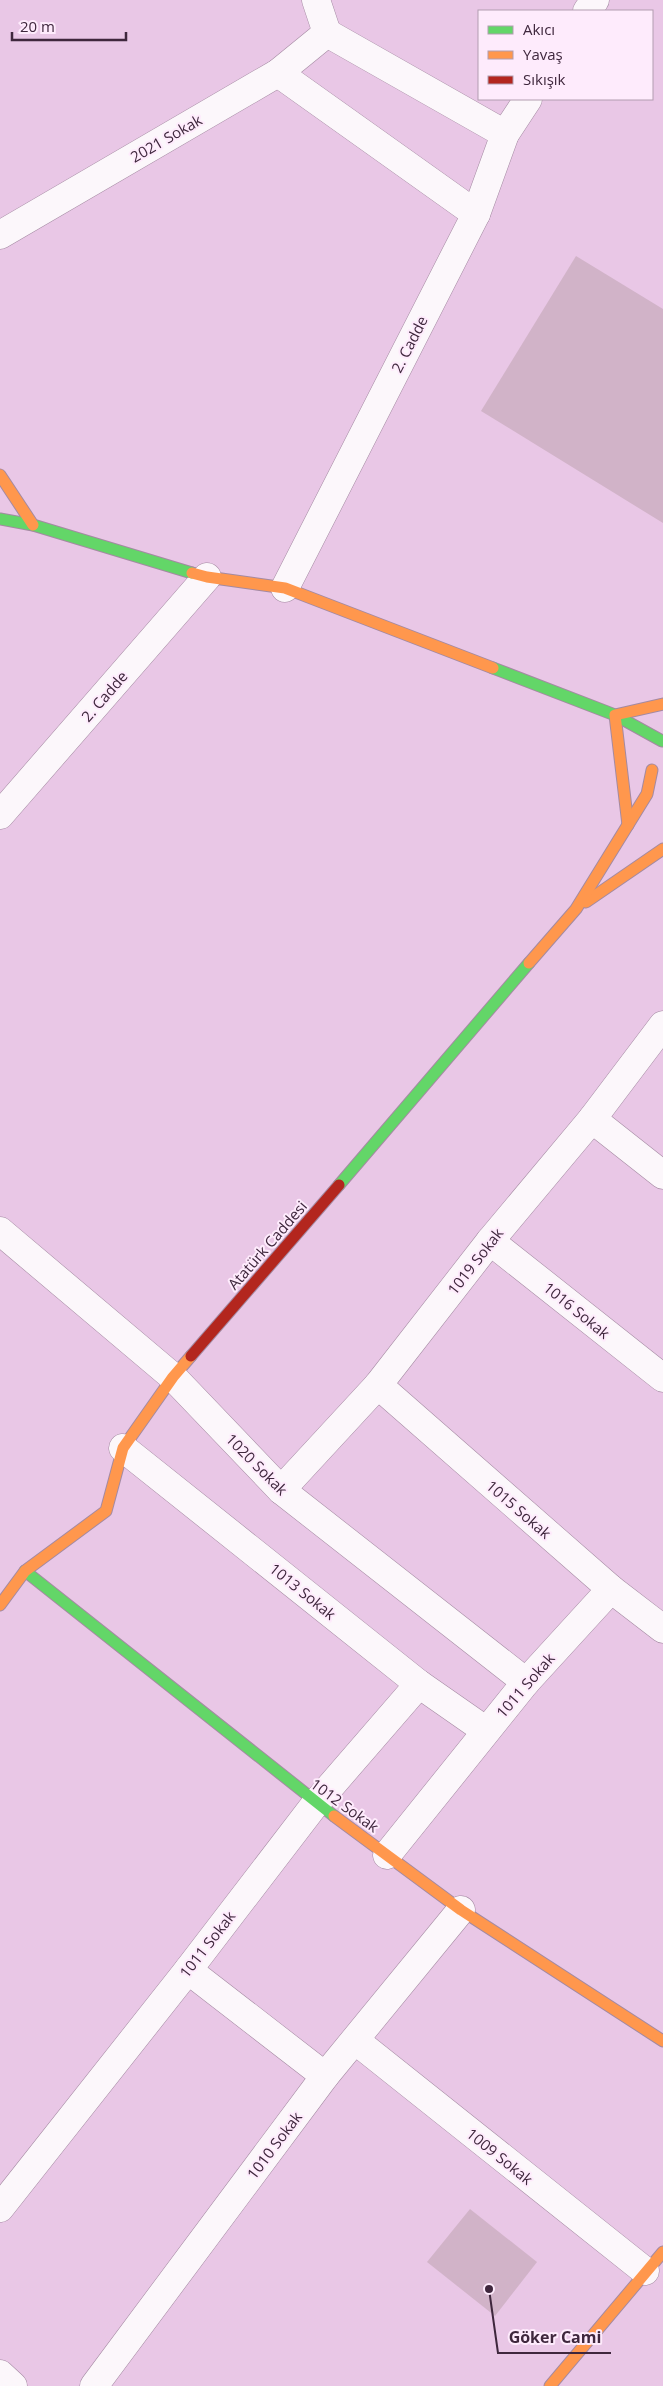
<svg xmlns="http://www.w3.org/2000/svg" width="663" height="2386" font-family="'Open Sans',sans-serif">
  <rect width="100%" height="100%" fill="#e9c7e6"/>
  <g fill="#d1b3c8">
    <polygon points="576,256 663,309 663,523 481,411"/>
    <polygon points="470,2209 537,2262 495,2316 427,2262"/>
  </g>
  <g fill="none" stroke-linecap="round" stroke-linejoin="round">
    <defs>
      <g id="street">
        <polyline points="316,0 327,33"/>
        <polyline points="587,11 595,0"/>
        <polyline points="327,33 505,134"/>
        <polyline points="278,73 476,214"/>
        <polyline points="0,235 278,73 327,33"/>
        <polyline points="285,588 476,214 505,134 528,99"/>
        <polyline points="0,815 207,577"/>
        <polyline points="592,1119 663,1175"/>
        <polyline points="0,1231 173,1377 281,1490 526,1682"/>
        <polyline points="490,1241 663,1378"/>
        <polyline points="378,1385 611,1589 663,1629"/>
        <polyline points="123,1448 419,1684 485,1730"/>
        <polyline points="281,1490 378,1385 490,1241 592,1119 663,1025"/>
        <polyline points="387,1855 526,1682 611,1589"/>
        <polyline points="188,1970 325,2076"/>
        <polyline points="356,2041 645,2271"/>
        <polyline points="0,2208 188,1970 316,1803 419,1684"/>
        <polyline points="0,2374 13,2386"/>
        <polyline points="94,2386 325,2076 461,1910"/>
      </g>
      <g id="fast">
        <polyline points="0,519 33,525 192,573"/>
        <polyline points="493,668 615,715 662,741"/>
        <polyline points="339,1185 529,963"/>
        <polyline points="25,1571 334,1816"/>
      </g>
      <g id="slow">
        <polyline points="0,475 33,525"/>
        <polyline points="192,573 207,577 285,588 493,668"/>
        <polyline points="628,825 615,715 663,704"/>
        <polyline points="586,902 663,849"/>
        <polyline points="529,963 576,909 647,794 652,770"/>
        <polyline points="0,1605 25,1571 106,1511 123,1448 173,1377 191,1356"/>
        <polyline points="334,1816 461,1910 663,2041"/>
        <polyline points="550,2386 663,2252"/>
      </g>
      <polyline id="jam" points="191,1356 339,1185"/>
    </defs>
    <use href="#street" stroke="#a48aa2" stroke-width="29"/>
    <use href="#fast" stroke="#a48aa2" stroke-width="13"/>
    <use href="#slow" stroke="#a48aa2" stroke-width="13"/>
    <use href="#jam" stroke="#a48aa2" stroke-width="13"/>
    <use href="#street" stroke="#fcf7fb" stroke-width="28"/>
    <use href="#fast" stroke="#63d668" stroke-width="11"/>
    <use href="#slow" stroke="#ff974d" stroke-width="11"/>
    <use href="#jam" stroke="#b3261e" stroke-width="11"/>
  </g>
  <g text-anchor="middle" dominant-baseline="central" stroke-width="4" stroke-linejoin="round" paint-order="stroke">
    <g font-size="15" fill="#3f273d" stroke="#feebfc">
      <text transform="translate(166 138) rotate(-30)">2021 Sokak</text>
      <text transform="translate(409 344) rotate(-63)">2. Cadde</text>
      <text transform="translate(104 696) rotate(-49)">2. Cadde</text>
      <text transform="translate(267 1245) rotate(-49)">Atatürk Caddesi</text>
      <text transform="translate(475 1261) rotate(-52)">1019 Sokak</text>
      <text transform="translate(577 1310) rotate(39)">1016 Sokak</text>
      <text transform="translate(257 1464) rotate(45)">1020 Sokak</text>
      <text transform="translate(519 1509) rotate(41)">1015 Sokak</text>
      <text transform="translate(303 1591) rotate(39)">1013 Sokak</text>
      <text transform="translate(525 1685) rotate(-49)">1011 Sokak</text>
      <text transform="translate(345 1805) rotate(36)">1012 Sokak</text>
      <text transform="translate(207 1944) rotate(-52)">1011 Sokak</text>
      <text transform="translate(274 2145) rotate(-53)">1010 Sokak</text>
      <text transform="translate(500 2156) rotate(39)">1009 Sokak</text>
    </g>
  </g>
  <path fill="none" stroke="#3f273d" stroke-width="2" d="M489 2289L498 2353H611"/>
  <circle fill="#3f273d" stroke="#feebfc" stroke-width="2" cx="489" cy="2289" r="5"/>
  <g font-size="16" text-anchor="middle" font-weight="bold" fill="#3f273d" stroke="#feebfc" stroke-width="4" stroke-linejoin="round" paint-order="stroke">
    <text x="555" y="2343">Göker Cami</text>
  </g>
  <rect x="478" y="10" width="175" height="90" fill="#feebfc" stroke="#b29db0"/>
  <rect x="488" y="26" width="25" height="8" fill="#63d668" stroke="#b29db0"/>
  <text x="523" y="35" font-size="15" fill="#3f273d">Akıcı</text>
  <rect x="488" y="51" width="25" height="8" fill="#ff974d" stroke="#b29db0"/>
  <text x="523" y="60" font-size="15" fill="#3f273d">Yavaş</text>
  <rect x="488" y="76" width="25" height="8" fill="#b3261e" stroke="#b29db0"/>
  <text x="523" y="85" font-size="15" fill="#3f273d">Sıkışık</text>
  <path d="M12 32v8h114v-8" fill="none" stroke="#3f273d" stroke-width="2.5"/>
  <text x="20" y="32" font-size="15" fill="#3f273d" stroke="#feebfc" stroke-width="4" paint-order="stroke">20 m</text>
</svg>
